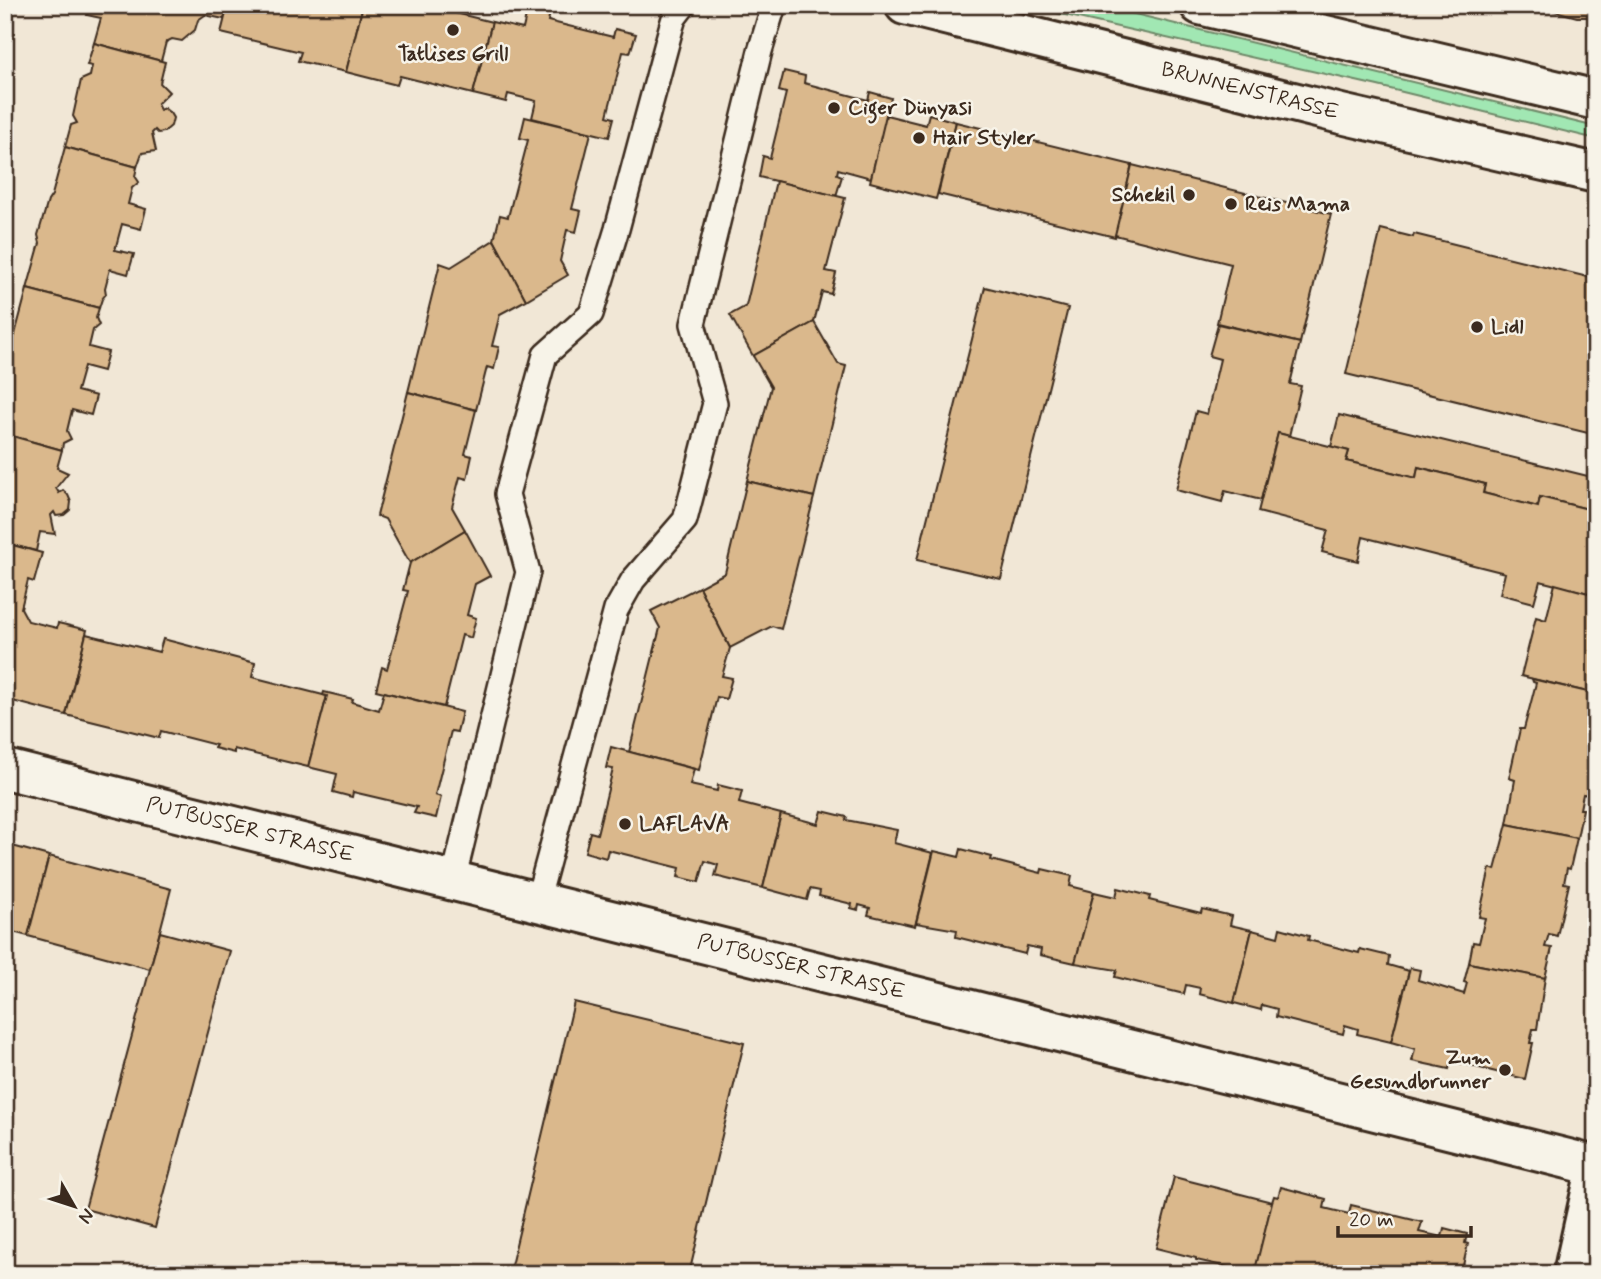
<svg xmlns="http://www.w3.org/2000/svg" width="1601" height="1279" font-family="Mynerve,sans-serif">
  <rect width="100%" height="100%" fill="#f1e7d6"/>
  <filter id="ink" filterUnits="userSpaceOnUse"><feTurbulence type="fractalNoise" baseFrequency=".0143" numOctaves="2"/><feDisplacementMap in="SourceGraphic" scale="14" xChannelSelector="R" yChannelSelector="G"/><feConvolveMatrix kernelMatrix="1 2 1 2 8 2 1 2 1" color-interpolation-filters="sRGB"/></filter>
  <g filter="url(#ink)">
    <polygon fill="#a1e7b3" stroke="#6e8868" stroke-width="2" points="1021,5 1098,5 1596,127 1596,139 1378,86"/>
    <g fill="#dab88c" stroke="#3b2a1e" stroke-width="2">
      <polygon points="90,5 228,5 224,19 205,15 198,20 195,30 182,41 172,39 166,42 161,61 94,43 101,18 87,15"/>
      <polygon points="228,5 363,5 346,72 298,61 301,52 221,33"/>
      <polygon points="363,5 423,5 492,22 473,94 400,76 397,85 346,72"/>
      <polygon points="1533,5 1596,5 1596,17 1577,17"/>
      <polygon points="528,7 550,13 548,21 613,37 615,29 636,34 630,53 623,52 607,116 614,118 609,137 532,118 536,101 508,94 506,102 473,94 492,22 523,29"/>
      <polygon points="94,43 165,62 160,83 169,92 157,104 160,110 164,108 170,113 173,118 171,126 164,132 158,133 155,130 152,133 156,151 142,153 137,167 65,147 71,125 77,123 73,116 81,80 90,76 92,66 87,65"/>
      <polygon points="784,71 805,76 804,83 868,100 870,92 891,98 871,178 838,169 837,174 842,176 836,196 759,177 763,156 770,158 786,93 779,91"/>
      <polygon points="929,114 956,122 936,199 870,182 886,115 926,125"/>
      <polygon points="525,117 591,133 572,209 581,211 576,232 567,230 560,261 568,275 526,300 494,240 500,215 508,217 528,140 520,138"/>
      <polygon points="956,122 1132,165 1115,237 938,194"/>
      <polygon points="65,147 137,167 135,176 139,182 132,188 128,204 146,209 141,229 122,224 115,250 134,254 128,274 110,269 105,288 106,294 102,299 99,308 27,289 40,243 38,235 48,201 52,195"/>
      <polygon points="1132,165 1331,214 1300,343 1217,323 1231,264 1115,235"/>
      <polygon points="776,181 845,198 826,271 836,273 831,294 822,292 814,322 753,356 730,315 746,306"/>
      <polygon points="1381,229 1413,237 1414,234 1596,279 1596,435 1346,374"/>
      <polygon points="494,240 526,300 500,314 492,346 499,347 494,369 487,367 476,410 408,392 440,263 451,267"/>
      <polygon points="985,287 1068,308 1001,579 917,560"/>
      <polygon points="27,289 99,308 96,318 99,325 93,330 89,347 108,352 103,371 84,366 77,391 96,396 91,415 72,410 67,431 71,439 63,443 62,450 5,434 5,356 8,345 14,338"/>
      <polygon points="814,322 838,364 846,366 814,497 747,481 771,387 753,356"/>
      <polygon points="1218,324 1300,343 1290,384 1301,386 1289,436 1278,433 1261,500 1225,491 1222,502 1176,490 1196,411 1207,414 1220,359 1209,356"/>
      <polygon points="408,392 476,410 465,454 472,456 467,479 460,477 452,507 465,530 410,563 385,519 377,516"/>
      <polygon points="1339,415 1596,478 1596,511 1540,497 1538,507 1483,493 1485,484 1418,467 1416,478 1346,461 1349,451 1331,447"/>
      <polygon points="1278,433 1349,451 1346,461 1416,478 1418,467 1485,484 1483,493 1538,507 1540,497 1596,511 1596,580 1592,594 1540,581 1534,603 1500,594 1505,573 1363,537 1358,561 1322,552 1328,530 1258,512"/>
      <polygon points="5,434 62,450 57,468 68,473 56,488 59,493 63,490 68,495 71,502 70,510 64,515 56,516 54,512 51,515 55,534 40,532 36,551 5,543"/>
      <polygon points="747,481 814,497 781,629 772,626 730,648 699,587 725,573"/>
      <polygon points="465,530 490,576 475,584 467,615 476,618 471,638 462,635 444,707 376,690 382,667 387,669 408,591 403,590 410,563"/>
      <polygon points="5,543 42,553 34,582 28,580 21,608 28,621 57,628 58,623 87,630 66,715 5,699"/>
      <polygon points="1596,580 1596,694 1521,676 1536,617 1546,620 1555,584 1592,594"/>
      <polygon points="699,587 730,648 722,676 732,678 726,699 717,697 699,770 629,752 660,628 651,611"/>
      <polygon points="86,634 159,652 163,639 255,663 252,677 327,696 308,767 234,749 234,753 214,748 216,745 161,731 159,738 66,715"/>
      <polygon points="1532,679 1596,694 1596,729 1592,728 1590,742 1596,743 1596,761 1588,795 1583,794 1580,809 1583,809 1577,838 1507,824 1515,780 1509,778 1520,729 1524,729 1536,683 1533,682"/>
      <polygon points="324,692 353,699 352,702 379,710 384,692 462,712 457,732 451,731 435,795 441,797 436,818 414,813 417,807 353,792 352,797 333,792 337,774 308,767 327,696 323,695"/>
      <polygon points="611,747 694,769 690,785 717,791 718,785 742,791 739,803 781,814 763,888 715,876 718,865 705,861 699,882 678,877 680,868 608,850 606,858 585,852 590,832 597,834 613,769 606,768"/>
      <polygon points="822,811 847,817 846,820 897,830 894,843 933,853 915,926 868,915 870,908 859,905 858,910 851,908 852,904 819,896 820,891 810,889 807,900 763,888 781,814 818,824"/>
      <polygon points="1507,824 1577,838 1570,869 1567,868 1564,883 1569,884 1557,936 1549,934 1545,947 1552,948 1545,978 1469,963 1473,942 1479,943 1485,918 1479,917 1490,868 1495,870"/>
      <polygon points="5,844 49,856 28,936 5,930"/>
      <polygon points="961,849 992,857 991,860 1041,873 1042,869 1072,876 1070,886 1094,892 1075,963 1040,955 1041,949 1027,946 1025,954 956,937 957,930 916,923 934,851 959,857"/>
      <polygon points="49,856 171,889 150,969 28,936"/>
      <polygon points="1118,888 1150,896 1149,900 1201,913 1202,909 1232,916 1230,925 1252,930 1234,1003 1199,994 1200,988 1186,985 1184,994 1115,977 1117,970 1075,963 1094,892 1116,897"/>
      <polygon points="1280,928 1309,936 1308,940 1359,953 1360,949 1389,956 1388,965 1409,971 1391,1042 1357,1034 1358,1029 1345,1025 1343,1034 1276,1017 1277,1009 1262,1005 1261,1010 1234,1003 1252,930 1278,937"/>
      <polygon points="160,932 230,951 155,1228 85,1209"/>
      <polygon points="1469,963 1545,978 1537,1029 1533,1029 1530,1043 1533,1043 1525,1079 1451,1061 1449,1069 1412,1061 1415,1049 1391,1042 1410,968 1420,970 1418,980 1464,994 1467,983 1464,982"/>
      <polygon points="574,1002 744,1043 689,1274 509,1274"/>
      <polygon points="1174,1177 1272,1202 1255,1273 1196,1260 1196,1258 1156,1248"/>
      <polygon points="1281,1187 1326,1199 1324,1208 1349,1214 1351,1205 1422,1222 1419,1232 1442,1237 1444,1228 1467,1234 1465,1243 1468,1244 1461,1274 1286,1274 1256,1266 1272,1202 1274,1196 1278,1197"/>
    </g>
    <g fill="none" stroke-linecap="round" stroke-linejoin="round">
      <defs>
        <g id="service">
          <polyline points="453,881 528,572 507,494 545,355 591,314 617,229 671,28 674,18 684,5"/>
          <polyline points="537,902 616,610 633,580 685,520 715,403 693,324 760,51 774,5"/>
        </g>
        <polyline id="minor" points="5,769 1596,1166"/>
        <polyline id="tertiary" points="1573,1274 1596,1170"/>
        <g id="secondary">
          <polyline points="905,5 1341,114 1596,173"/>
          <polyline points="1200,5 1596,100"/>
        </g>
      </defs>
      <use href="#service" stroke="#3b2a1e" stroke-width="28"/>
      <use href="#minor" stroke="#3b2a1e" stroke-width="44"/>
      <use href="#tertiary" stroke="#3b2a1e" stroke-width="44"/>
      <use href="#secondary" stroke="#3b2a1e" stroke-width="44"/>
      <use href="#service" stroke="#f7f3e8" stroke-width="23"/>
      <use href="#minor" stroke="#f7f3e8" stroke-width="38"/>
      <use href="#tertiary" stroke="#f7f3e8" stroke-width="38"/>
      <use href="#secondary" stroke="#f7f3e8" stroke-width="38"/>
    </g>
  </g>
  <g fill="#3b2a1e" stroke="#f7f3e8" stroke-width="2.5">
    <circle cx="453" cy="30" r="7"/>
    <circle cx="834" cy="108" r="7"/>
    <circle cx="919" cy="138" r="7"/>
    <circle cx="1189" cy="195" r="7"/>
    <circle cx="1231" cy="204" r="7"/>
    <circle cx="1477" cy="327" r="7"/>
    <circle cx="625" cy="824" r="7"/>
    <circle cx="1505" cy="1070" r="7"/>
  </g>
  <g text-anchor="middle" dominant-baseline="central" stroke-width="5" stroke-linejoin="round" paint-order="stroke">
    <g font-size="21" font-weight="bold" fill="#3b2a1e" stroke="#f7f3e8" text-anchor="start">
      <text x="453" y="54" text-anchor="middle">Tatlises Grill</text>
      <text x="848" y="108">Ciger Dünyasi</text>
      <text x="933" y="138">Hair Styler</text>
      <text x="1175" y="195" text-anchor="end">Schekil</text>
      <text x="1245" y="204">Reis Mama</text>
      <text x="1491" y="327">Lidl</text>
      <text x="639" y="824">LAFLAVA</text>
      <text x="1491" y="1058" text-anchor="end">Zum<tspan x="1491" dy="24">Gesundbrunner</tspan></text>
    </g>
    <g font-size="21" fill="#3b2a1e" stroke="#f7f3e8">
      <text transform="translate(1250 91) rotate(14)">BRUNNENSTRASSE</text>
      <text transform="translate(250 830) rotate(14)">PUTBUSSER STRASSE</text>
      <text transform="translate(801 967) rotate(14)">PUTBUSSER STRASSE</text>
    </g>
  </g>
  <rect width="1601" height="1279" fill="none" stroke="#f7f3e8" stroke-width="28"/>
  <rect x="14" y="14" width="1573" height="1251" fill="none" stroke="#3b2a1e" stroke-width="2.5" filter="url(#ink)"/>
  <g transform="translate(74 1206) rotate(129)" stroke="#f7f3e8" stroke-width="5" paint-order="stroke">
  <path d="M0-5L12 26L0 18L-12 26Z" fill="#3b2a1e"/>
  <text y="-10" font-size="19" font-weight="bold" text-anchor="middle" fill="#3b2a1e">N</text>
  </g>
  <path d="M1338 1226v10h133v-10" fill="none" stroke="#3b2a1e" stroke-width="3.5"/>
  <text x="1349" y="1226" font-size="21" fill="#3b2a1e" stroke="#f7f3e8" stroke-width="5" paint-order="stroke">20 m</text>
</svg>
